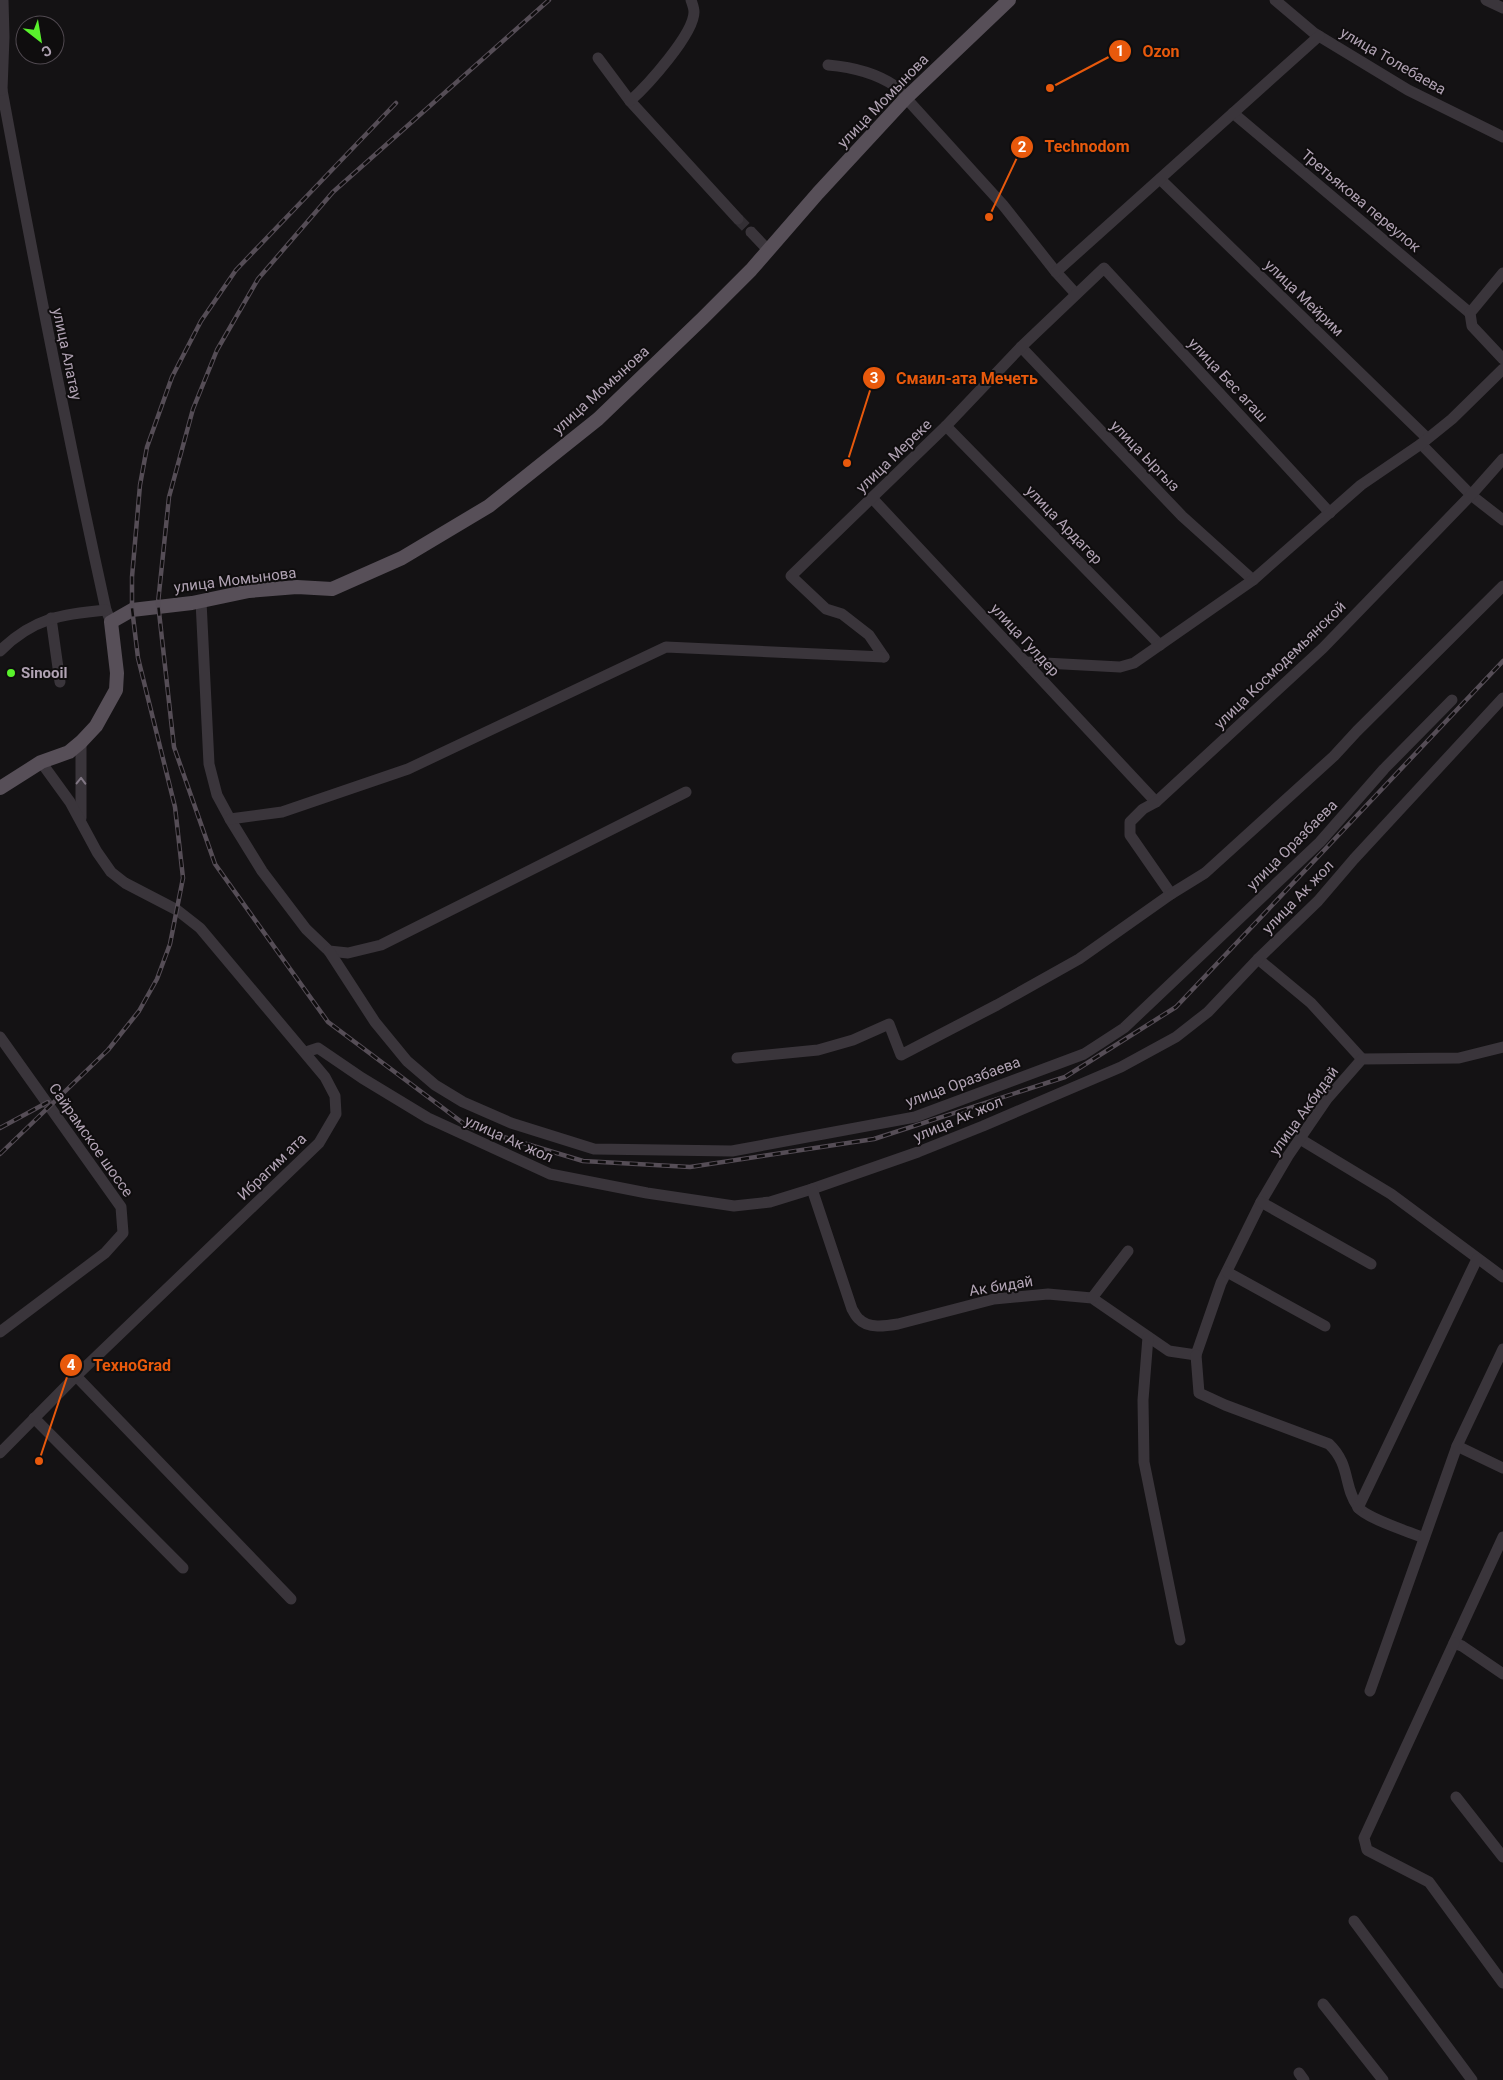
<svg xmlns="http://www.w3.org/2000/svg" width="1503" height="2080" font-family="Roboto,sans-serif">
  <rect width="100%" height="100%" fill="#141214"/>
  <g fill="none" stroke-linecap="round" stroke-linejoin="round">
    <polyline stroke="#332f34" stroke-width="11" stroke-dasharray="11 5.5" stroke-linecap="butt" points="738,219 751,232"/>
    <g stroke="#3a353b" stroke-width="11">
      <polyline points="1275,0 1314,33 1408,90 1503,137"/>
      <polyline points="1486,0 1503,8"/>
      <polyline points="598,58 630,101 738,219"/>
      <path d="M828,65C851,67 876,73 895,86L1003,205L1056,272L1076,294"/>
      <path d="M0,90H2C34,264 68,437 106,610L111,622"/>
      <polyline points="2,90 4,37 3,0"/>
      <path d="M630,101C647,86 694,34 694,12C694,8 692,3 691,0"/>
      <polyline points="1233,113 1470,313"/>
      <polyline points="1160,179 1427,438"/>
      <polyline points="751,232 768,250"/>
      <polyline points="1056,272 1319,36"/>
      <polyline points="1503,273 1470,313 1472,326 1503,359"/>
      <polyline points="1021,347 1182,516 1253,580"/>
      <polyline points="946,426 1160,645"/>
      <polyline points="1421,444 1471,495 1503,520"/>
      <polyline points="872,498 1156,802"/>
      <polyline points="201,601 209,764 217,795 230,819 262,871 306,929 329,951 348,953 381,945 686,792"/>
      <polyline points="51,618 60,682"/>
      <path d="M0,651C33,618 62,614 106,610"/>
      <polyline points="884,657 869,635 842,614 826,609 791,576 946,426 1021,347 1104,268 1330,513"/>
      <polyline points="1026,662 1120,667 1134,663 1253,580 1361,485 1421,444 1452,419 1503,369"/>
      <polyline points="81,818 81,742"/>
      <polyline points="230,819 282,812 408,769 666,647 884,657"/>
      <polyline points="1171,894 1130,835 1130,822 1143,809 1156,802 1323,648 1471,495 1503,459"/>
      <polyline points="329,951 375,1022 407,1061 435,1085 463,1102 511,1123 594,1149 732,1151 915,1117 1084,1054 1124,1028 1320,842 1384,769 1452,700"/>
      <polyline points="1258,959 1311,1003 1362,1059"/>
      <polyline points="0,1037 121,1207 123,1233 105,1253 0,1332"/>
      <polyline points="306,1052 318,1048 362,1078 428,1118 550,1174 647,1193 734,1206 770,1202 812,1189 918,1152 983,1126 1121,1067 1176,1037 1208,1012 1258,959 1318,901 1354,859 1503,698"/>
      <polyline points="737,1058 818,1050 853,1040 889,1024 901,1055 997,1005 1079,959 1171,894 1205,873 1334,756 1357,731 1503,586"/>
      <polyline points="1300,1139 1391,1194 1503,1277"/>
      <path d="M812,1189L852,1309C854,1312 856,1317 859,1319C868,1329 886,1326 898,1324L994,1299L1048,1294L1092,1298L1169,1351L1196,1355L1221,1283L1261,1202L1288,1156L1327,1099L1362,1059L1459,1058L1503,1047"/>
      <polyline points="1261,1202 1371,1264"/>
      <polyline points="1227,1272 1325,1326"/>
      <polyline points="1092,1298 1128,1251"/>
      <polyline points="1148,1337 1143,1400 1144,1462 1180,1640"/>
      <path d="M1196,1355L1199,1393L1225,1405L1329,1444C1351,1465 1343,1486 1358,1507C1365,1518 1410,1532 1424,1538"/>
      <polyline points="76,1376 291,1599"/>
      <polyline points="34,1418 183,1568"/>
      <polyline points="1457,1446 1503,1468"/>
      <polyline points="0,1453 76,1376 319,1143 336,1114 335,1096 325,1077 200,928 177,910 125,883 111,872 97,852 70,802 41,762"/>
      <polyline points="1358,1508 1477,1259"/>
      <polyline points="1503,1537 1454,1643 1462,1646 1503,1674"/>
      <polyline points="1454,1643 1364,1838 1367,1850 1429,1882 1503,1983"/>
      <polyline points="1370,1691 1457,1446 1503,1349"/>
      <polyline points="1456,1797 1503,1857"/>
      <polyline points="1354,1921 1472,2080"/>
      <polyline points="1323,2004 1383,2080"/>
      <polyline points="1299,2073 1304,2080"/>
    </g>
    <polyline stroke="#574f58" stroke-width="14" points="0,788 41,762 69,752 81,742 96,726 116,690 117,673 111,622 132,610 192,603 249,591 297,587 332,589 402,558 489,506 598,419 703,318 751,270 818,193 905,99 1009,0"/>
    <defs>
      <g id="rail">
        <polyline points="549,0 333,192 258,279 217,350 193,409 169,497 158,603 174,747 215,864 328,1022 467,1126 583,1161 690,1167 874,1139 1065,1077 1176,1007 1503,661"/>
        <polyline points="0,1128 48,1102"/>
        <polyline points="0,1154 108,1050 139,1011 157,979 170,944 183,878 175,807 138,658 132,608 132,577 140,485 147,447 172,377 201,321 236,270 396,103"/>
      </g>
    </defs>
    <use href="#rail" stroke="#554d56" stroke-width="4.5"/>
    <use href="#rail" stroke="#0f0d0e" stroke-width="2.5" stroke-dasharray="8" stroke-linecap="butt"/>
  </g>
  <defs><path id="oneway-chevron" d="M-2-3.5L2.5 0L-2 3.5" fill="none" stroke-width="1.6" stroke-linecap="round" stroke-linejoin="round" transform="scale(1.25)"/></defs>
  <use stroke="#817784" href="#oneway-chevron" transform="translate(81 781) rotate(-89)"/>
  <circle fill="#59f22c" stroke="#0f0d0e" stroke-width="2" cx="11" cy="673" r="5"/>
  <g text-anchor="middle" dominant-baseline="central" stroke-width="4" stroke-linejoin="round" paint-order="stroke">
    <g font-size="15" fill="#b1a3b4" stroke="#0f0d0e">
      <text transform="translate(1393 61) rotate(30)">улица Толебаева</text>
      <text transform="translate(883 101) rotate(-46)">улица Момынова</text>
      <text transform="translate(1361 201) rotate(40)">Третьякова переулок</text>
      <text transform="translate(1304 298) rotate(44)">улица Мейрим</text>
      <text transform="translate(67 354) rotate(78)">улица Алатау</text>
      <text transform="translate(1228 380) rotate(47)">улица Бес агаш</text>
      <text transform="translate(601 390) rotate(-42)">улица Момынова</text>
      <text transform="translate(894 456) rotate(-44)">улица Мереке</text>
      <text transform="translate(1145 456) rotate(46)">улица Ыргыз</text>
      <text transform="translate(1064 525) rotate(46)">улица Ардагер</text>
      <text transform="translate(235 580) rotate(-7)">улица Момынова</text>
      <text transform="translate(1025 640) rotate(47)">улица Гулдер</text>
      <text transform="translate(1280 665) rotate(-44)">улица Космодемьянской</text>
      <text transform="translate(1292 845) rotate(-45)">улица Оразбаева</text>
      <text transform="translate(1298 897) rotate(-46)">улица Ак жол</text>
      <text transform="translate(963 1082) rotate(-20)">улица Оразбаева</text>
      <text transform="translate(1304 1111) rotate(-54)">улица Акбидай</text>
      <text transform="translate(958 1119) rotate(-23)">улица Ак жол</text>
      <text transform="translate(509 1139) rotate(24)">улица Ак жол</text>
      <text transform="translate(91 1140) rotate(55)">Сайрамское шоссе</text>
      <text transform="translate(272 1167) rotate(-44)">Ибрагим ата</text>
      <text transform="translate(1001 1286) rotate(-9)">Ак бидай</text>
    </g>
    <g font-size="15" font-weight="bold" fill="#b1a3b4" stroke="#0f0d0e" text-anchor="start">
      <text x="21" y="673">Sinooil</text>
    </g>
  </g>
  <path fill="none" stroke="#e8590c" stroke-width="2" d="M1050 88L1120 51M989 217L1022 147M847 463L874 378M39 1461L71 1365"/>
  <g fill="#e8590c" stroke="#0f0d0e" stroke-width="2">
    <circle cx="1050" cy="88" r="5"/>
    <circle cx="989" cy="217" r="5"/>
    <circle cx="847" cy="463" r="5"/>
    <circle cx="39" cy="1461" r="5"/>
    <circle cx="1120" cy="51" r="12"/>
    <circle cx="1022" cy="147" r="12"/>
    <circle cx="874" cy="378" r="12"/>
    <circle cx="71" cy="1365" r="12"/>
  </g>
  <g font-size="15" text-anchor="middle" font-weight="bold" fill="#fff">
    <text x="1120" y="56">1</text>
    <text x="1022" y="152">2</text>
    <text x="874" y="383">3</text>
    <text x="71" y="1370">4</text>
  </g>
  <g font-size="16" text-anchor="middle" font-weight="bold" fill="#e8590c" stroke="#0f0d0e" stroke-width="4" stroke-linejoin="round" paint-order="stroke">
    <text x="1161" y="57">Ozon</text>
    <text x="1087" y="152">Technodom</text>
    <text x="967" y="384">Смаил-ата Мечеть</text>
    <text x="132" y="1371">ТехноGrad</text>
  </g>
  <g transform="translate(40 40) rotate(149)"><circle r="24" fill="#0f0d0e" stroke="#504950"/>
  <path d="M0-4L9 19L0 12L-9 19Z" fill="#59f22c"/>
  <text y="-8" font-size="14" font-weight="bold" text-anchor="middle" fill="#b1a3b4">С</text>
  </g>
</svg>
